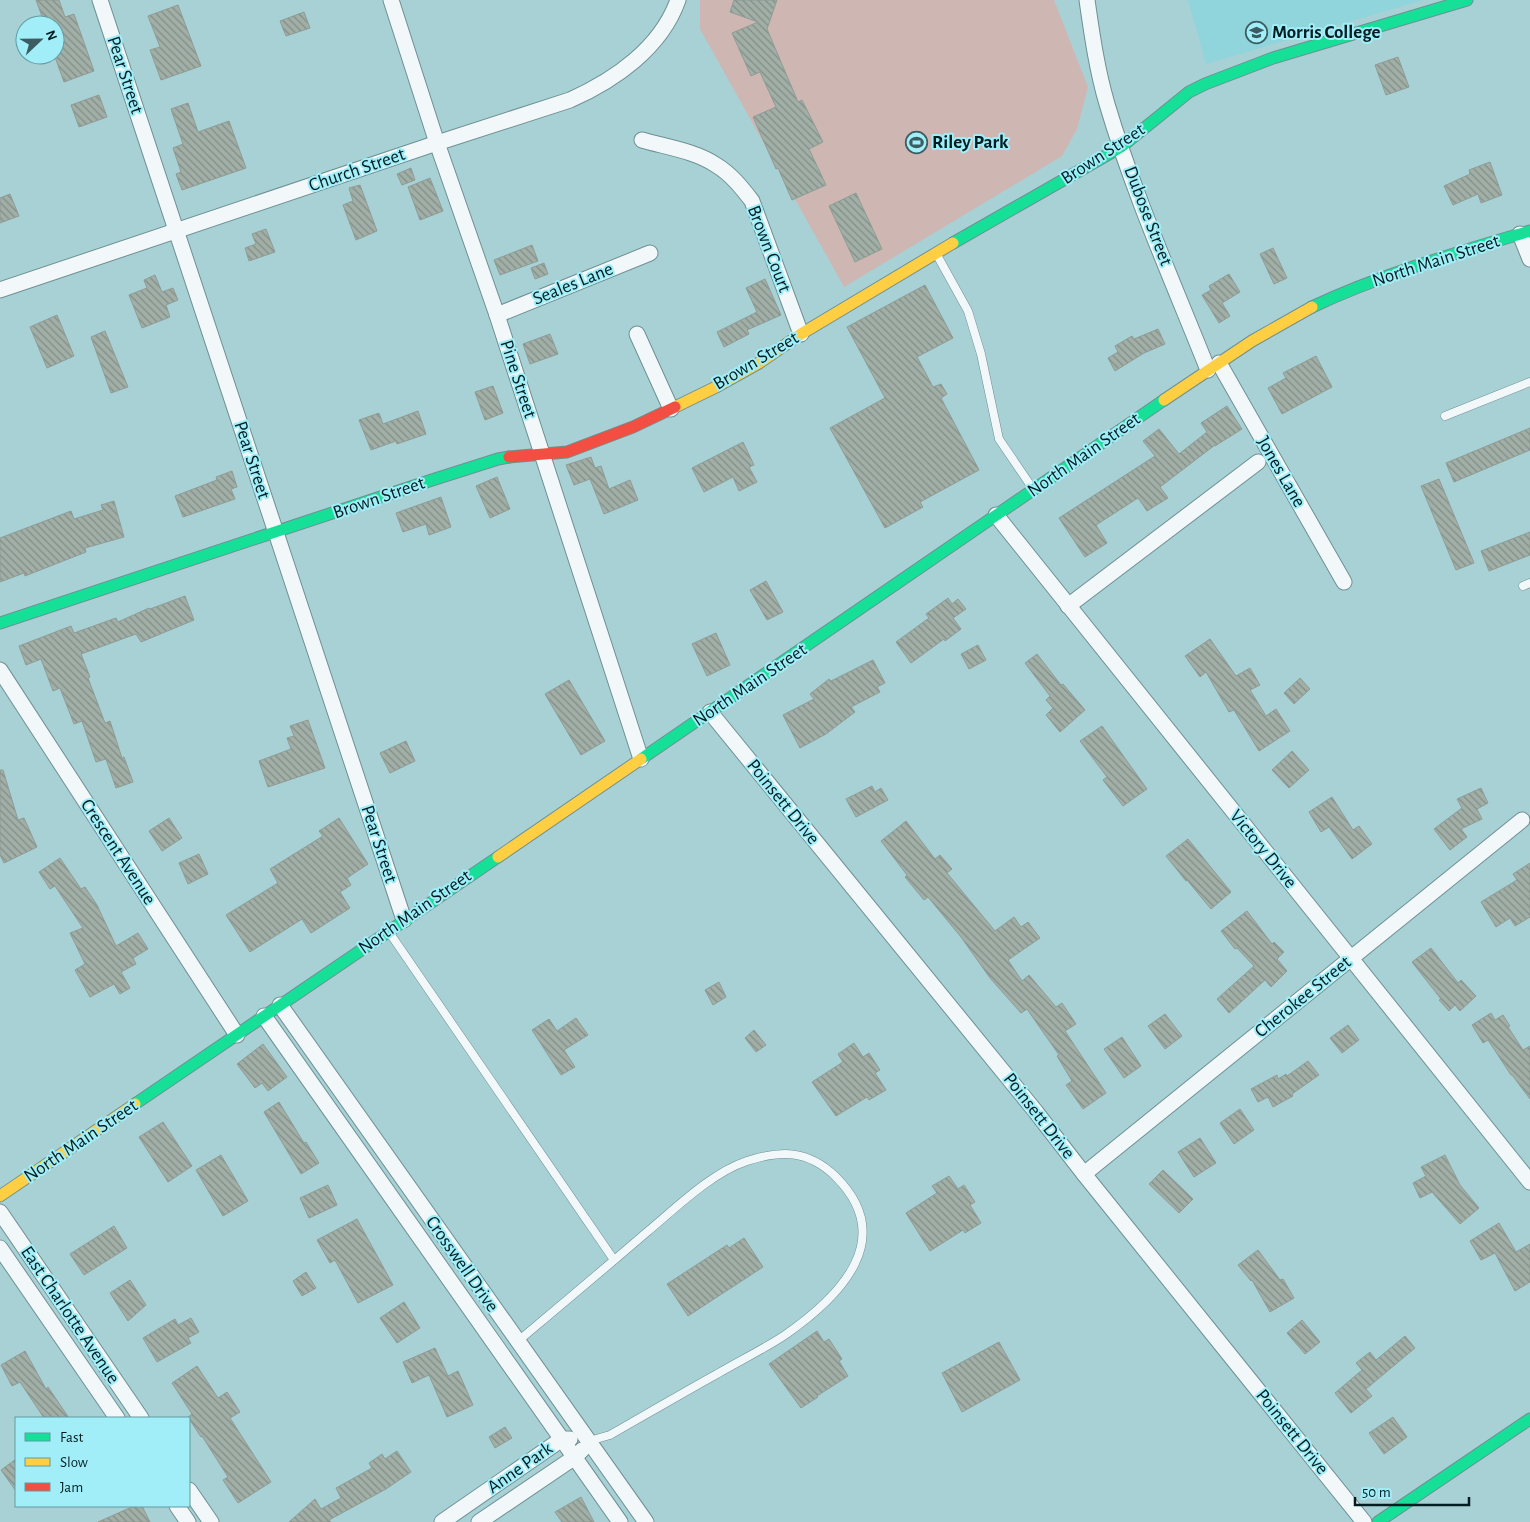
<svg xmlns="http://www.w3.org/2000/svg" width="1530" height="1522" font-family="'Alegreya Sans',sans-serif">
  <defs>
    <pattern id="building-back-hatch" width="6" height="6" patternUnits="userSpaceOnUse" patternTransform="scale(1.25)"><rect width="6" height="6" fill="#a1afa7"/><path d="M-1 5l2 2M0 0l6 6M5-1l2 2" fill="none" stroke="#818e88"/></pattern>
  </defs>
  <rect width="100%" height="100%" fill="#a8d1d6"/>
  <polygon fill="#90d4dc" points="1188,0 1423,0 1206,64"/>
  <polygon fill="#ceb6b3" points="700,0 1054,0 1088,87 1077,129 1062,156 844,287 700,29"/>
  <g fill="url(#building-back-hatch)" stroke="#8e9c95">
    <polygon points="36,0 59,0 65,17 74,14 94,71 64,82 55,57 55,25 45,25"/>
    <polygon points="734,0 777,0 767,29 798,102 802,100 823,142 809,149 826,185 792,200 778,168 776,169 753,117 776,107 760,72 751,76 732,33 758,22 730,12"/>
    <polygon points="178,5 201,66 161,80 150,50 160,47 148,16"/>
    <polygon points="304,12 310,28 286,36 280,21"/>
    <polygon points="1398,57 1409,87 1386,95 1375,65"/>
    <polygon points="99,95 107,117 79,127 71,105"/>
    <polygon points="188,103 198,132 229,121 246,168 182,190 176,174 181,172 173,148 183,144 171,109"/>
    <polygon points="1490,162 1502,195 1481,203 1478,194 1453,205 1444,186 1470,174 1469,170"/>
    <polygon points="411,168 415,180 402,185 397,174"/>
    <polygon points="430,178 443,211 420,220 408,187"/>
    <polygon points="360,185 377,231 356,240 343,205 353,201 349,188"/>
    <polygon points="856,193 882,249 855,262 829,206"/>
    <polygon points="10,194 19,216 0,223 0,198"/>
    <polygon points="266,229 275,252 249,261 245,248 256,244 252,234"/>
    <polygon points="532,245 538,261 500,275 494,260"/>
    <polygon points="1273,248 1287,278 1274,284 1260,254"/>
    <polygon points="544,263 548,274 535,279 531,268"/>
    <polygon points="1229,274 1240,292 1222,303 1230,316 1219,323 1202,295 1211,290 1209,286"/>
    <polygon points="155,275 162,292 173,288 178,300 166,305 170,317 142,328 129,295 147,288 144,280"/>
    <polygon points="765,279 781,315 747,330 749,334 724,347 717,332 757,312 746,288"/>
    <polygon points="925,285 953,338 917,357 933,387 941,384 947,394 941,398 979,470 920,502 923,507 885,528 830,428 885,398 847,327"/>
    <polygon points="57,315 74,356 47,368 30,327"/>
    <polygon points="1158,329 1165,344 1144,353 1115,371 1108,358 1118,352 1115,346 1132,336 1134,339"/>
    <polygon points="105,331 128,387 111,393 91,337"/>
    <polygon points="550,334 558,354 530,364 523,344"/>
    <polygon points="1316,356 1332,387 1282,414 1268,388 1286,378 1283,373"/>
    <polygon points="493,386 503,413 485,420 475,392"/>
    <polygon points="1227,406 1242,429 1215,446 1215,445 1160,487 1168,498 1147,511 1138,498 1096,525 1107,543 1085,557 1059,518 1155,456 1143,441 1159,429 1179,454 1207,432 1201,423"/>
    <polygon points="418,411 426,434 397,444 396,441 371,450 359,420 379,413 383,424"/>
    <polygon points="1530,428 1530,450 1454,482 1446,463"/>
    <polygon points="743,442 754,465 749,467 757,482 739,491 733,477 704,492 692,468"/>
    <polygon points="591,457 595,468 601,466 609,489 630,480 638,500 604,514 590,479 574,485 566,465"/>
    <polygon points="232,471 237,487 231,489 235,499 183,517 175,496 217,480 216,477"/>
    <polygon points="497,477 510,509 490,518 476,486"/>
    <polygon points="1439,479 1474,563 1456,570 1421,486"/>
    <polygon points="441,497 451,527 429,535 426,524 403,532 396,513"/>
    <polygon points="114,501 124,537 85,548 86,552 25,576 24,573 0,582 0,538 71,511 74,519 103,510 101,505"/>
    <polygon points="1530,532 1530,555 1489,571 1481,551"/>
    <polygon points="766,581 783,612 767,620 750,590"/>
    <polygon points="185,596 194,620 141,642 136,634 81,654 90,677 88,678 105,723 110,721 122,758 124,757 133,782 116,788 106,759 96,762 82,721 74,724 60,688 53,691 41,659 26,665 19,646 71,626 74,633 116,618 118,622 149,608 150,609"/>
    <polygon points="948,598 952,604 958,599 966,609 953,618 961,629 945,641 944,639 911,663 896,642 929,618 926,614"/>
    <polygon points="716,633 730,665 707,676 692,644"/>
    <polygon points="1210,639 1236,676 1250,668 1260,685 1250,690 1266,716 1276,709 1290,731 1259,751 1234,710 1229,712 1206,672 1200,677 1185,656"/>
    <polygon points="978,645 986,660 969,669 961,654"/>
    <polygon points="1037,654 1061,685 1063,684 1085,710 1060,732 1046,715 1053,708 1046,700 1050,696 1025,663"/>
    <polygon points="873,660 885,683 877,687 880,692 851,707 855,712 826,734 800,748 783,715 814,699 810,694 829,679 831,681"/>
    <polygon points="1300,678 1310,689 1294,704 1284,693"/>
    <polygon points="569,680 605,741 581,755 545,694"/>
    <polygon points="308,720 325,768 268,787 259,761 291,749 287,738 294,736 290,726"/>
    <polygon points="1102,726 1147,789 1123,806 1103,780 1107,777 1080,741"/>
    <polygon points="406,741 415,761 390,773 380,753"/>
    <polygon points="1292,751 1309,770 1289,788 1272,770"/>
    <polygon points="0,770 3,770 18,820 24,818 37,847 4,863 0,855"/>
    <polygon points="872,786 875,792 881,788 888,800 856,817 846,799"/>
    <polygon points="1481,788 1488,803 1477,809 1482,819 1461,829 1467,837 1450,850 1434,829 1462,808 1457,799"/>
    <polygon points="1332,797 1353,830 1359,826 1372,844 1352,859 1329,827 1321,832 1309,812"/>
    <polygon points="169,818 182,838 162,851 149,831"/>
    <polygon points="339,818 368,864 347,878 351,885 340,892 350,908 311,933 302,919 250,952 226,915 278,883 270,869 323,836 319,831"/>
    <polygon points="906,821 935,859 940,855 952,869 947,873 995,931 1014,917 1021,927 1028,922 1040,938 1008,960 1022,981 1029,975 1056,1007 1062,1003 1076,1024 1065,1031 1106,1093 1083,1109 1066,1085 1072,1081 1057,1056 1059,1055 1027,1009 1021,1013 990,978 961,937 928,897 924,900 905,877 907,875 881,841"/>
    <polygon points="1188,839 1231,892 1211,909 1187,880 1186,881 1166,856"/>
    <polygon points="199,854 208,874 188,884 179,863"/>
    <polygon points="60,858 81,889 85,887 97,905 116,946 138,933 148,949 133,958 136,964 121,972 130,988 120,994 114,984 90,997 75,970 85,964 70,933 83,928 55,886 50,889 39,872"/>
    <polygon points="1530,863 1530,917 1515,926 1510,918 1496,927 1481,902 1517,880 1513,874"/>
    <polygon points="1247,911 1272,944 1274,942 1284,952 1277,959 1287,971 1271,987 1265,980 1229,1013 1217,999 1254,966 1237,948 1235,949 1221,931"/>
    <polygon points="1431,948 1458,983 1461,980 1476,996 1460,1011 1455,1005 1449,1011 1439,1000 1441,999 1412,962"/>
    <polygon points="719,982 726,997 713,1005 705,990"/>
    <polygon points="1491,1013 1495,1020 1503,1015 1510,1026 1508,1027 1523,1050 1530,1046 1530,1099 1512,1075 1511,1075 1488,1040 1483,1043 1472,1025"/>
    <polygon points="1165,1014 1182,1036 1165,1049 1148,1026"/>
    <polygon points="576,1018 588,1035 564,1050 575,1067 561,1075 532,1030 549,1019 557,1031"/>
    <polygon points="1348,1025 1359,1040 1342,1053 1330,1038"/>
    <polygon points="754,1030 766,1045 756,1052 745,1038"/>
    <polygon points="1122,1037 1141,1066 1124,1078 1104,1049"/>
    <polygon points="854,1043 863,1057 869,1053 880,1070 875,1073 886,1090 869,1100 867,1097 836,1116 812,1082 843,1062 838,1054"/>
    <polygon points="263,1044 287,1077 268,1091 262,1083 255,1088 237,1064"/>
    <polygon points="1308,1061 1319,1075 1292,1094 1293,1096 1273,1107 1268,1097 1258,1102 1251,1089 1277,1075 1278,1079 1286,1074 1287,1076"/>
    <polygon points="279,1102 304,1143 306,1142 319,1163 301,1174 264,1112"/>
    <polygon points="1240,1109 1254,1130 1234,1144 1220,1123"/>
    <polygon points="163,1122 192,1166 168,1182 139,1137"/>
    <polygon points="1200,1138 1216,1163 1194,1177 1178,1152"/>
    <polygon points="221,1155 248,1201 223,1216 196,1170"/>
    <polygon points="1445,1155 1460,1185 1479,1208 1460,1224 1432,1192 1420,1198 1413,1183 1426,1176 1421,1167"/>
    <polygon points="1163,1170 1193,1199 1179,1213 1149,1184"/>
    <polygon points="949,1176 958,1189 964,1185 975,1202 970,1205 981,1223 965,1233 963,1230 930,1251 906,1213 937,1193 932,1186"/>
    <polygon points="328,1185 337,1205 309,1218 300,1198"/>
    <polygon points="357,1219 393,1285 358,1303 335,1260 330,1263 317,1240"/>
    <polygon points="1499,1223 1516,1252 1530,1244 1530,1282 1515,1291 1495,1253 1481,1260 1470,1241"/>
    <polygon points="114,1226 127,1248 84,1275 70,1254"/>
    <polygon points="744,1238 763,1267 688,1316 667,1284 727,1245 729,1248"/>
    <polygon points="1258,1250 1280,1280 1283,1279 1294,1298 1270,1312 1252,1280 1251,1281 1238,1265"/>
    <polygon points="306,1272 316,1288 302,1296 293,1281"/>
    <polygon points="130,1280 146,1305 128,1321 110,1293"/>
    <polygon points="404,1302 420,1328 397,1343 380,1318"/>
    <polygon points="191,1318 199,1332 188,1338 191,1343 157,1362 143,1338 175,1319 178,1325"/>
    <polygon points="1302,1320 1320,1342 1305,1354 1287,1333"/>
    <polygon points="817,1331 824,1342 829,1339 842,1359 839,1361 848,1376 817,1396 818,1397 801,1408 769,1364"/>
    <polygon points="1405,1336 1415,1348 1366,1389 1372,1396 1351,1413 1335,1393 1362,1370 1356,1363 1370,1352 1376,1360"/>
    <polygon points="999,1342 1020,1380 962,1412 942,1373"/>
    <polygon points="435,1348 448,1376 458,1371 473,1405 447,1417 429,1375 412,1383 403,1362"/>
    <polygon points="25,1351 46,1389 48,1387 69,1418 44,1418 20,1382 12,1386 1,1365"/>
    <polygon points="197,1366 218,1398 227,1392 240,1412 230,1418 271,1482 238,1503 223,1480 228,1477 202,1436 201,1437 188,1417 192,1414 172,1383"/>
    <polygon points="1393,1417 1407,1437 1384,1454 1369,1433"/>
    <polygon points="505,1427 512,1438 495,1448 489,1437"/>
    <polygon points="397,1451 411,1472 386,1489 329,1520 331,1522 289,1522 315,1499 321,1509 341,1498 336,1488 372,1468 369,1463 382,1454 385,1459"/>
    <polygon points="16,1459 16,1491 1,1470"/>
    <polygon points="581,1497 594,1522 562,1522 555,1512"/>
    <polygon points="134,1506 142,1506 150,1522 98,1522"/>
  </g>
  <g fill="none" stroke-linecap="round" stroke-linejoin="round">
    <defs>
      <g id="lane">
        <polyline points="937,255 968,311 981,354 999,439 1033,489"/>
        <polyline points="1445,416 1530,382"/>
        <polyline points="1523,586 1530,583"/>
        <polyline points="389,932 614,1260"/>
        <path d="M517,1342C561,1305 604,1269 647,1232C676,1208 711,1173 747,1161C781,1150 808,1150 835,1176C898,1238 841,1296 785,1335C764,1349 739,1361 717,1374C681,1394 645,1415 610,1435L589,1441"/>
      </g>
      <g id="street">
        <polyline points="100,0 404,920"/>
        <polyline points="391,0 437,143 497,315 641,759"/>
        <path d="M1087,0C1092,35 1097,70 1107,104C1134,195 1173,282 1208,370"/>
        <path d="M642,140C666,147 695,151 716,165C731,174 742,188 752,201L801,334"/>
        <polyline points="1520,234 1530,259"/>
        <path d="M0,290L437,143L570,100C615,80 661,48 678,0"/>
        <polyline points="497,315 650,253"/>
        <polyline points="637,334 671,409"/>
        <polyline points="1219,363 1344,582"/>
        <polyline points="996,515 1530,1182"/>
        <polyline points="1068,606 1258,462"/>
        <polyline points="0,670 237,1035"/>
        <polyline points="710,712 1036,1112 1084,1174 1364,1522"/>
        <polyline points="280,1005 646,1522"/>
        <polyline points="264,1016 620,1522"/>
        <polyline points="1084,1174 1522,820"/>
        <polyline points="0,1212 141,1418"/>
        <polyline points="0,1248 117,1418"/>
        <polyline points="189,1490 211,1522"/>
        <polyline points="177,1506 188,1522"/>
        <polyline points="442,1522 562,1439 570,1439"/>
        <polyline points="479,1522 575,1457 582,1450"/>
      </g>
      <g id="fast">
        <polyline points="953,243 1121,147 1189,92 1205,84 1273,58 1467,0"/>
        <path d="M1312,307C1382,274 1456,253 1530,231"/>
        <polyline points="0,623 432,480 498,459 509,457"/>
        <polyline points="641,759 1164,400"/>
        <polyline points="135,1104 498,857"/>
        <polyline points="1378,1522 1530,1419"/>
      </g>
      <g id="slow">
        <polyline points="1164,400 1252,341 1312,307"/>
        <polyline points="675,407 716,387 759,363 801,334 953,243"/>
        <polyline points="498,857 641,759"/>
        <polyline points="0,1196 135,1104"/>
      </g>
      <polyline id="jam" points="509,457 567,452 633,427 675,407"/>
    </defs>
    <use href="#lane" stroke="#6e9093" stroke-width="9"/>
    <use href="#street" stroke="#6e9093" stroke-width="17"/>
    <use href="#fast" stroke="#6e9093" stroke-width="13"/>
    <use href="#slow" stroke="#6e9093" stroke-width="13"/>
    <use href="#jam" stroke="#6e9093" stroke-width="13"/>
    <use href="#lane" stroke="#f2f8f9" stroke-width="8"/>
    <use href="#street" stroke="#f2f8f9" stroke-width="15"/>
    <use href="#fast" stroke="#16e098" stroke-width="11"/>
    <use href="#slow" stroke="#ffcf43" stroke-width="11"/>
    <use href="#jam" stroke="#f24e42" stroke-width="11"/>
  </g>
  <defs>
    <symbol id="university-ring" viewBox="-11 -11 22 22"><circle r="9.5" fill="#a1eef8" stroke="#3b5d61" stroke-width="1.5"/><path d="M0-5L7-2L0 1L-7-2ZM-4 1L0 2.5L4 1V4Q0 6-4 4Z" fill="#3b5d61"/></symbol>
    <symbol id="stadium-ring" viewBox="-11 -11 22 22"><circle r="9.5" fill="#a1eef8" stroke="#3b5d61" stroke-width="1.5"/><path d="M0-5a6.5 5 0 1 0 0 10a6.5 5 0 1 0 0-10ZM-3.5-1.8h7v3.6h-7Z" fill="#3b5d61"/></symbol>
  </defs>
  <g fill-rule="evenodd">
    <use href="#university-ring" x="1244" y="20" width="25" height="25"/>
    <use href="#stadium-ring" x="904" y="130" width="25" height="25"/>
  </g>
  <g text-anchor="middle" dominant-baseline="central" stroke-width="4" stroke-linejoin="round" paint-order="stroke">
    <g font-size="19" font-weight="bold" fill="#001e22" stroke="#a1eef8" text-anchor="start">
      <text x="1272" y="32">Morris College</text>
      <text x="932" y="142">Riley Park</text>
    </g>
    <g font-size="19" fill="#001e22" stroke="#a1eef8">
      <text transform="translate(125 75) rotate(72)">Pear Street</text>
      <text transform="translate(1103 154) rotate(-33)">Brown Street</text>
      <text transform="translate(357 170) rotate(-19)">Church Street</text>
      <text transform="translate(1148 216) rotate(69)">Dubose Street</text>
      <text transform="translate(769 249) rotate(69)">Brown Court</text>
      <text transform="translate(1436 261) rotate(-18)">North Main Street</text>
      <text transform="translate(573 284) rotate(-22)">Seales Lane</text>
      <text transform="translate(756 361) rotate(-31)">Brown Street</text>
      <text transform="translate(518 379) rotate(72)">Pine Street</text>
      <text transform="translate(1084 455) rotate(-35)">North Main Street</text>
      <text transform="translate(252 460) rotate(72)">Pear Street</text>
      <text transform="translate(1281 472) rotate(60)">Jones Lane</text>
      <text transform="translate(379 498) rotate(-19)">Brown Street</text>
      <text transform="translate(750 685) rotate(-34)">North Main Street</text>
      <text transform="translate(783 802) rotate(51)">Poinsett Drive</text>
      <text transform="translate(379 844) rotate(72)">Pear Street</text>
      <text transform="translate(1263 849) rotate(51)">Victory Drive</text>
      <text transform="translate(118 852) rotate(57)">Crescent Avenue</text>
      <text transform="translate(415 912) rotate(-35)">North Main Street</text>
      <text transform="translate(1303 997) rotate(-39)">Cherokee Street</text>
      <text transform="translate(1039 1116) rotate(52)">Poinsett Drive</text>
      <text transform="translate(81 1141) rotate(-34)">North Main Street</text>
      <text transform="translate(462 1264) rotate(55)">Crosswell Drive</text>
      <text transform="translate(70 1315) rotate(56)">East Charlotte Avenue</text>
      <text transform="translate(1292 1432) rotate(51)">Poinsett Drive</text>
      <text transform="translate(520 1468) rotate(-35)">Anne Park</text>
    </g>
  </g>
  <rect x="15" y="1417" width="175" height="90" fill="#a1eef8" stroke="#619ba2"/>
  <rect x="25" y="1433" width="25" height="8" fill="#16e098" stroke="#619ba2"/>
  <text x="60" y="1442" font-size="15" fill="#001e22">Fast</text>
  <rect x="25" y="1458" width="25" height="8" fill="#ffcf43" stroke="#619ba2"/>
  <text x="60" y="1467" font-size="15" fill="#001e22">Slow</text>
  <rect x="25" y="1483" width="25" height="8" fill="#f24e42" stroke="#619ba2"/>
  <text x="60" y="1492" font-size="15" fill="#001e22">Jam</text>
  <g transform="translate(40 40) rotate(68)"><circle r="24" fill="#a1eef8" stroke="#619ba2"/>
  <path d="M0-4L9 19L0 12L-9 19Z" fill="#3b5d61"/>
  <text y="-8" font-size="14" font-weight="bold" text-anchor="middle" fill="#001e22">N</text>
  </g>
  <path d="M1355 1497v8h114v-8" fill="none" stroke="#001e22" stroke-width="2.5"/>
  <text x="1362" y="1497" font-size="15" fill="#001e22" stroke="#a1eef8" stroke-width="4" paint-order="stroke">50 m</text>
</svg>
